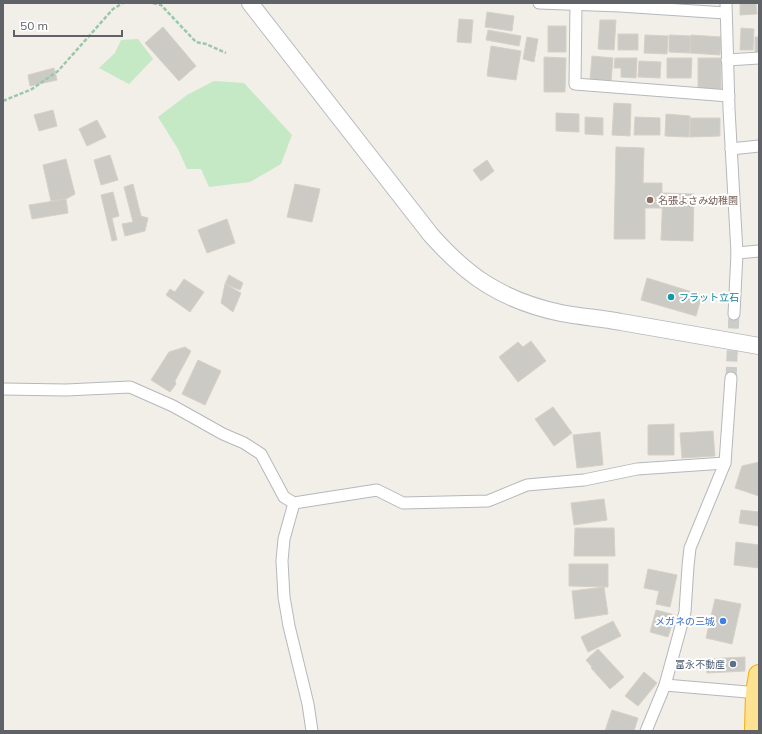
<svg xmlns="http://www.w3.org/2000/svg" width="762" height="734" font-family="Mulish,'Noto Sans JP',sans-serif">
  <rect width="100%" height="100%" fill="#f1efe8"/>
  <g fill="#c5e8c5">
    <polygon points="138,39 153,59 129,84 99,68 115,53 121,40"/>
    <polygon points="214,81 244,83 292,135 281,164 250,182 209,187 201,169 187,169 178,149 158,117 187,95"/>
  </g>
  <g fill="#cccac5" stroke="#d6d1c6">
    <polygon points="740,3 756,3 757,14 740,15"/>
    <polygon points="487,12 514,16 512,31 485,27"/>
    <polygon points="459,19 473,20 471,43 457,42"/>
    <polygon points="600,20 616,20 614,50 598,49"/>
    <rect x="548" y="26" width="18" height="26"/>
    <polygon points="163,27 196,66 179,81 145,43"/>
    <polygon points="741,28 754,29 753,50 740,50"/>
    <polygon points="488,30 521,36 519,46 486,40"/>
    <rect x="618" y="34" width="20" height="16"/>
    <polygon points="645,35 668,36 667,54 644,53"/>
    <polygon points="669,35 691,36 690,53 669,52"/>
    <polygon points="691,35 721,37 720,55 690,53"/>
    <polygon points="527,37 538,39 534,62 523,59"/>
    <rect x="755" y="37" width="4" height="16"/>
    <polygon points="491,46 521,51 516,80 487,76"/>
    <polygon points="592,56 613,58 611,82 590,80"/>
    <polygon points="544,57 566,58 565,92 544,92"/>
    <polygon points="615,58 637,58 636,78 621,77 621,68 614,68"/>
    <polygon points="667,58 692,58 691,78 667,78"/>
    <rect x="698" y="58" width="23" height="31"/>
    <polygon points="639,61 661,62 660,78 638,77"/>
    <polygon points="54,68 57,80 30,86 28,75"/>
    <polygon points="614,103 631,104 630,136 612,135"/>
    <polygon points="53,110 57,126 39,131 34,115"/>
    <polygon points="556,113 579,114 579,132 556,131"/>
    <polygon points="666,114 690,116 689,137 665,136"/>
    <polygon points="585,117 603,118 603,135 585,134"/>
    <polygon points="635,117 660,118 660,135 634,135"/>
    <polygon points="690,118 720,118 720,136 690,137"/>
    <polygon points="97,120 106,137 87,146 79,129"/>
    <polygon points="616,147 644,148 643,183 662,183 662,208 645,208 645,239 614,239"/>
    <polygon points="110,155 118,180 101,185 94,160"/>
    <polygon points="66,159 75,194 66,199 51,201 43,165"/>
    <polygon points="487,160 494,171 481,181 473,170"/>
    <polygon points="133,184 141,216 148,218 145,231 125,236 122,224 133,222 124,187"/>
    <polygon points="295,184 320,189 312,222 287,217"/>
    <polygon points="113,192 119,216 112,218 117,240 112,241 101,195"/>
    <polygon points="663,193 694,194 693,241 661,240"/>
    <polygon points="66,199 68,213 32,219 29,205"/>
    <polygon points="227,219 235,243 207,253 198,230"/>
    <polygon points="229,275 243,283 240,290 225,284"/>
    <polygon points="647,278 702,295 696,316 641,300"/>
    <polygon points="184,279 204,292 190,312 166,295 170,289 175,292"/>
    <polygon points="225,284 241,293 233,312 221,303"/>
    <polygon points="531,341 546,361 518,382 499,357 518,342 523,347"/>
    <polygon points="185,347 191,351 175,381 176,384 170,392 151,380 169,352"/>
    <polygon points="198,360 221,371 205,405 182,394"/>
    <polygon points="553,407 572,433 554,446 535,419"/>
    <polygon points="674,424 674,455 648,455 648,425"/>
    <polygon points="713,431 715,456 682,458 680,433"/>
    <polygon points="600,432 603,465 577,468 573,435"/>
    <polygon points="759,462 759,496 735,488 742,466"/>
    <polygon points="604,499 607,520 574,525 571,503"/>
    <polygon points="741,510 759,512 759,526 739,523"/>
    <polygon points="575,528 614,528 615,556 574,556"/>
    <polygon points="736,542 759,545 759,568 734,565"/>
    <polygon points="569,564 608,564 608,587 569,586"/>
    <polygon points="648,569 677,575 670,607 656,604 659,591 644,588"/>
    <polygon points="604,587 608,614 575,619 572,591"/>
    <polygon points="715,599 741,604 732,644 706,638"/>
    <polygon points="656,610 675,615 668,637 650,632"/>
    <polygon points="613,621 621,636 588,652 581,637"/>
    <polygon points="598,649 624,677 610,689 591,668 592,667 586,660"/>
    <polygon points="745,657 745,671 707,673 706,659"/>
    <polygon points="644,672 657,683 638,706 625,696"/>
    <polygon points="612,710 638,718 634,731 605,731"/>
  </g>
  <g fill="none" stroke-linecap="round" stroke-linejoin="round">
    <polyline stroke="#ccccc8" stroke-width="11" stroke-dasharray="11 5.5" stroke-linecap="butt" points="731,378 734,314"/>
    <defs>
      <g id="street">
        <polyline points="539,3 620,6 725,13"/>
        <polyline points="726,3 729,109 737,253 734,314"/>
        <polyline points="576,5 575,84 729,96"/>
        <polyline points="727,60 759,58"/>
        <polyline points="731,149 759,146"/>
        <polyline points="737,253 759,251"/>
        <polyline points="3,389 66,390 130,387 173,406 223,434 244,443 261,454 284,497 294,503 377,490 403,503 488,501 527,485 584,480 637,469 725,463"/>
        <polyline points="294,503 284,539 282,561 284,597 289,626 308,704 312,731"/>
        <polyline points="665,685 759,693"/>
        <polyline points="646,731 665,685 685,612 688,566 690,548 725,463 731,378"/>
      </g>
      <path id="secondary" d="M250,3L431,235C448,254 466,272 488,285C509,298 537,308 561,313C581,317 601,318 621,322C667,330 713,338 759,346"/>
      <polyline id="highway" points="755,731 756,693 759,675"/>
    </defs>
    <use href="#street" stroke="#b5b8bc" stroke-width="13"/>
    <use href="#secondary" stroke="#b6babf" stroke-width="18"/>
    <use href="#highway" stroke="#f9ab00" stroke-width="22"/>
    <g stroke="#9cc7a9" stroke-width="2.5" stroke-dasharray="4 2" stroke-linecap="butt">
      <polyline points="153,3 161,5 196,42 206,44 226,53"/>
      <polyline points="3,101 32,89 58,71 113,9 123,3"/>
    </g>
    <use href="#street" stroke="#fff" stroke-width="11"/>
    <use href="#secondary" stroke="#fff" stroke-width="16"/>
    <use href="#highway" stroke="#fde293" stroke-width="20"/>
  </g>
  <circle fill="#8d6e63" stroke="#fff" stroke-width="1.5" cx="650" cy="200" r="4"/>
  <circle fill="#0f9aa8" stroke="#fff" stroke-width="1.5" cx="671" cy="297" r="4"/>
  <circle fill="#3f7fe0" stroke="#fff" stroke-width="1.5" cx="723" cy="621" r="4"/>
  <circle fill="#5c6f8a" stroke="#fff" stroke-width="1.5" cx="733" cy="664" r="4"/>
  <g text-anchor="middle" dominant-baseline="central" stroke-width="4" stroke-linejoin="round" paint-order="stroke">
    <g font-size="10" fill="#785e54" stroke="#fff" text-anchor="start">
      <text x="658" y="200">名張よさみ幼稚園</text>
    </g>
    <g font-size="10" fill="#0d838f" stroke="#fff" text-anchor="start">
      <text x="679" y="297">フラット立石</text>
    </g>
    <g font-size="10" fill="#366cbe" stroke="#fff" text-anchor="end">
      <text x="715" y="621">メガネの三城</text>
    </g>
    <g font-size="10" fill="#4e5e75" stroke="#fff" text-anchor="end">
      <text x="725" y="664">富永不動産</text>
    </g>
  </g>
  <rect width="762" height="734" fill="none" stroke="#5f6368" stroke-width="8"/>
  <path d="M14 30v6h108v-6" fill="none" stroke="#5f6368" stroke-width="2"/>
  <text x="20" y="30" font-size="12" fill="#5f6368" stroke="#ffffff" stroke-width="3" paint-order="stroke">50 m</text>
</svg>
